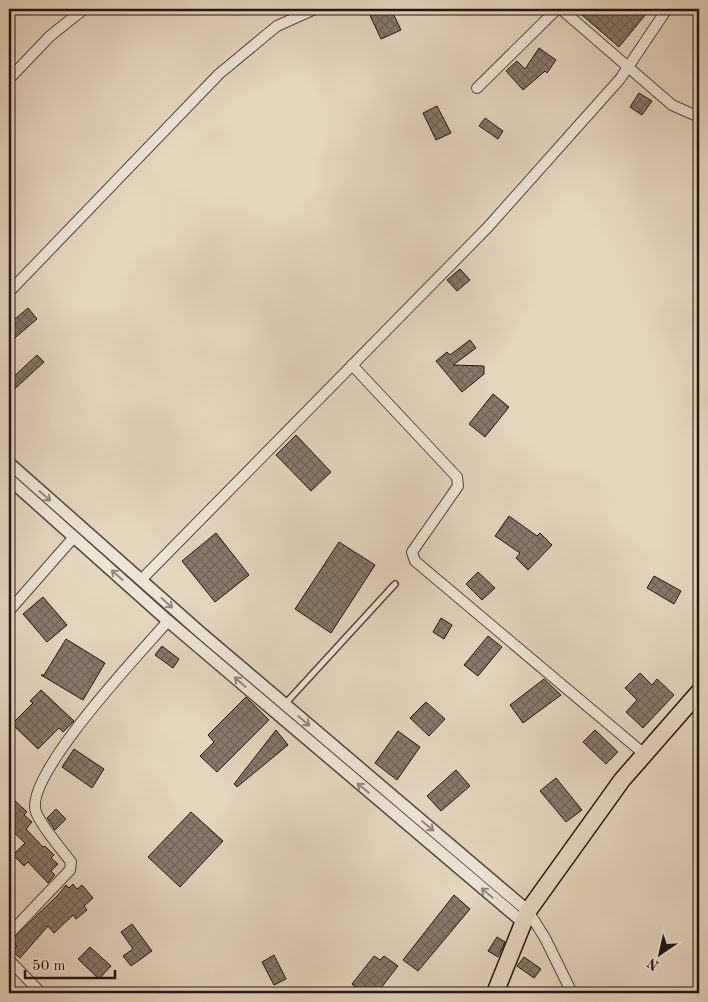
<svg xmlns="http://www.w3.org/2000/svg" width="708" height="1002" font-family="'Old Standard TT',serif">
  <defs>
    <pattern id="building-cross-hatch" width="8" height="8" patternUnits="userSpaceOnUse" patternTransform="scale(1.25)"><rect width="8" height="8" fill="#87796a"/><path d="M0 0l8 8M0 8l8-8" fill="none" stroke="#6e6256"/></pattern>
  </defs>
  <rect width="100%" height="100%" fill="#e5d5bd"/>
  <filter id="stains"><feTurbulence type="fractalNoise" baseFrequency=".004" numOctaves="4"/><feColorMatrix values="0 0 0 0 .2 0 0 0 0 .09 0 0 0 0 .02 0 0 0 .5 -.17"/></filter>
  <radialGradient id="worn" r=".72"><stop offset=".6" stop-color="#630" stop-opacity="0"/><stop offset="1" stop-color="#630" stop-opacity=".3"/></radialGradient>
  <g fill="url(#building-cross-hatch)" stroke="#211510">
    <polygon points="367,9 391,9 401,30 381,39"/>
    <polygon points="575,9 650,9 619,47"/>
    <polygon points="539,48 556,60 547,73 545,71 523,90 506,71 517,61 525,69"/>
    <polygon points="639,93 652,101 642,115 630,107"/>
    <polygon points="437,106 451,133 436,140 423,113"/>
    <polygon points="485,118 503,131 498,139 479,126"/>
    <polygon points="460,269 470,280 457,291 447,280"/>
    <polygon points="28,308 37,319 9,343 9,324"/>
    <polygon points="470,340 476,348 453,365 484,366 484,374 462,392 436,361 447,352 450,355"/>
    <polygon points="37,355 44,362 9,394 9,381"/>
    <polygon points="493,394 509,407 485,437 469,424"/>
    <polygon points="296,435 331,472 311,491 276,455"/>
    <polygon points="509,516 537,536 540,533 552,545 528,570 516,558 520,553 495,536"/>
    <polygon points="216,533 249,575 215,602 182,561"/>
    <polygon points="339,542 375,565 331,633 295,609"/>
    <polygon points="478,572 495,588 482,600 466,584"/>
    <polygon points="654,576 681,591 674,604 647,588"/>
    <polygon points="43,597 67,625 47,642 23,614"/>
    <polygon points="441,618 452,625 444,639 433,632"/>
    <polygon points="488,636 502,647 478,676 464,665"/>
    <polygon points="66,639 105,663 83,700 41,675 44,675"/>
    <polygon points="162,646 179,659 173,668 155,655"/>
    <polygon points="640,673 652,685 657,679 674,695 643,728 626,712 637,700 625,688"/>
    <polygon points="544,679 561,695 523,723 510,705"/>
    <polygon points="41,690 74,721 63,732 59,728 38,749 12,724 33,703 30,701"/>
    <polygon points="246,697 269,720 217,772 200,756 214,742 208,735"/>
    <polygon points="426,702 445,719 429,736 410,718"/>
    <polygon points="276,730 288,745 237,787 234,784"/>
    <polygon points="595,730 618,752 606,764 583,742"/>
    <polygon points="398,731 420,747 397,780 375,763"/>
    <polygon points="74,749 104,769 92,788 62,767"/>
    <polygon points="456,770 470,786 441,811 427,796"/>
    <polygon points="556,778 582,810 566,822 540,791"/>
    <polygon points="9,795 27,812 24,815 32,822 26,829 43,847 45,846 54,855 51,858 58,864 51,871 55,875 48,883 28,862 24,866 13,855 25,843 9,828"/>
    <polygon points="56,809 66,819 55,830 47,818"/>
    <polygon points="191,812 223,841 180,887 148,857"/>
    <polygon points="73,884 77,889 82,885 93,898 84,906 87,910 76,919 73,915 54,933 48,926 20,958 12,951 17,946 10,941 57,896 66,885 69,888"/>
    <polygon points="454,895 470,909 418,971 403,960"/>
    <polygon points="132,924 152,951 131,966 123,956 133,949 121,932"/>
    <polygon points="497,937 505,942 498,957 488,951"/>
    <polygon points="90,947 111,966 99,979 78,959"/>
    <polygon points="274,955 286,979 274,985 262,962"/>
    <polygon points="374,956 380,960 384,956 398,966 381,988 388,993 363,993 352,984"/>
    <polygon points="524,957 541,969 534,978 517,966"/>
  </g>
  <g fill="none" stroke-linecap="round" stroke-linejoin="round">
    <defs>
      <polyline id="service" points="284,705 395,584"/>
      <g id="minor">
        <polyline points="561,9 672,105 699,117"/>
        <polyline points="9,79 50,36 84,9"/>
        <polyline points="477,88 557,9"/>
        <polyline points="9,292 219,74 277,26 315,9"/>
        <polyline points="352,365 457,477 458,486 412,552 415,561 643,753"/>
        <polyline points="141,580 488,227 620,79 667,9"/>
        <polyline points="9,611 74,537"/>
        <polyline points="528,911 545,938 572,993"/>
        <path d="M9,934L70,870L71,862C62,850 41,826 36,812C23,776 143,650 168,621"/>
        <polyline points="9,960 41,993"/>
      </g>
      <g id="tertiary">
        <polyline points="9,463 201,633 528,911"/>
        <polyline points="9,479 168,621 525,924"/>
      </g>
      <polyline id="trunk" points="495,993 528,911 622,780 699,692"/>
    </defs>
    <use href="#service" stroke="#52453b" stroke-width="8"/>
    <use href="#minor" stroke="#52453b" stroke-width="12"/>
    <use href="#tertiary" stroke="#52453b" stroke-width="14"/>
    <use href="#trunk" stroke="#211510" stroke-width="19"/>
    <use href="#service" stroke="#eee4d4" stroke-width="5"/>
    <use href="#minor" stroke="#eee4d4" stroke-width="10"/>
    <use href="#tertiary" stroke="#eee4d4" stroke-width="11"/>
    <use href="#trunk" stroke="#e5d5bd" stroke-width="16"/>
  </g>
  <defs><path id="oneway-shaft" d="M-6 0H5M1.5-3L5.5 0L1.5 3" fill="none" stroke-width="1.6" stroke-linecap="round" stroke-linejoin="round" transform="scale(1.25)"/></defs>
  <g stroke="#92877c">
    <use href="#oneway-shaft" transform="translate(45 496) rotate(41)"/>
    <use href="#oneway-shaft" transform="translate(117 575) rotate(-139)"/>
    <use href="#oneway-shaft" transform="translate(167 603) rotate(42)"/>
    <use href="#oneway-shaft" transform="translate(240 682) rotate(-139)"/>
    <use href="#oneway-shaft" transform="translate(304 721) rotate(40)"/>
    <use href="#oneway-shaft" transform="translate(363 788) rotate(-140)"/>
    <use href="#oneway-shaft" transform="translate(428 826) rotate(40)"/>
    <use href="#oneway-shaft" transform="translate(487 893) rotate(-140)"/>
  </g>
  <rect width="708" height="1002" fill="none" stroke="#e5d5bd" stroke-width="30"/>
  <rect x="10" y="10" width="688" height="982" fill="none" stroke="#211510" stroke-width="2.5"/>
  <rect x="15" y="15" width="678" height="972" fill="none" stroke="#211510"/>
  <g transform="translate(660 954) rotate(214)" stroke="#eee4d4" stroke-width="4" paint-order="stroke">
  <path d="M0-4L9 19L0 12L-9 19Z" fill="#211510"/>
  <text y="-8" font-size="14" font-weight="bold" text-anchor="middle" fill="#211510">N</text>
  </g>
  <path d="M25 970v8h90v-8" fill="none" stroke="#211510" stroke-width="2.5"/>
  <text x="32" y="970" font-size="15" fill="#211510" stroke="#eee4d4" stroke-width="4" paint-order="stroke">50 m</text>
  <rect width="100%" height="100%" filter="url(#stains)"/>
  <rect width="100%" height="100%" fill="url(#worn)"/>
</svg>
